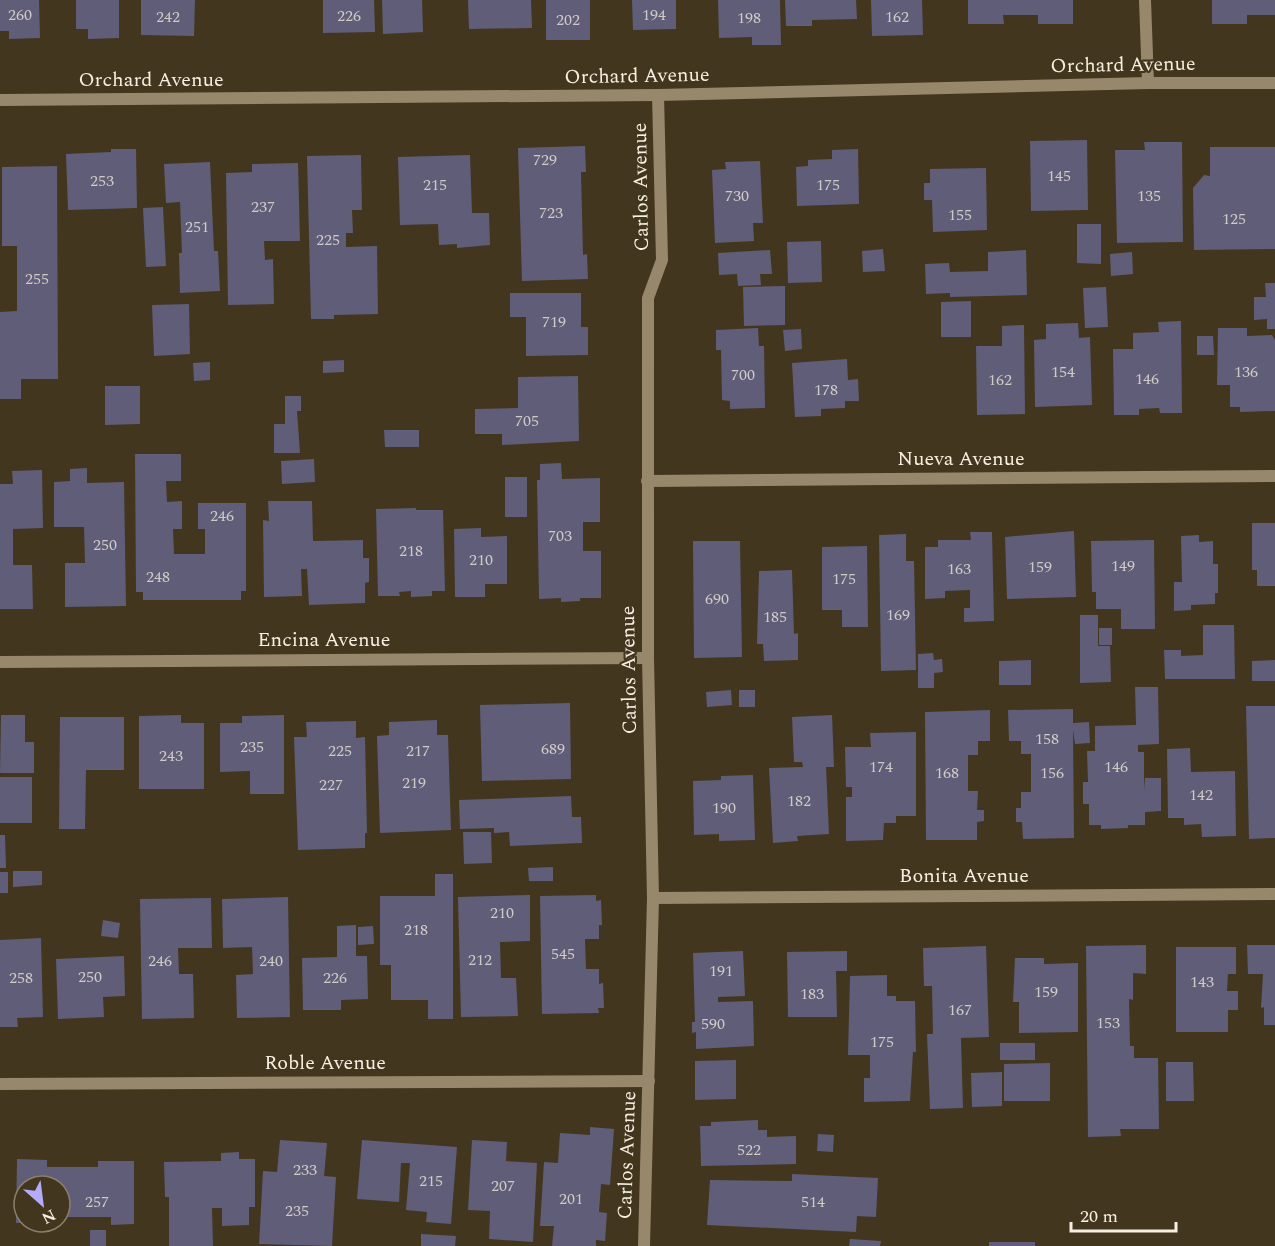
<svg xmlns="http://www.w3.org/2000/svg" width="1275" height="1246" font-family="Spectral,serif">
  <rect width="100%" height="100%" fill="#43361e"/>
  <g fill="#5f5d78">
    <polygon points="0,0 39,0 40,38 9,39 9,31 0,31"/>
    <polygon points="76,0 119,0 119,38 88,39 88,29 76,29"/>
    <polygon points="141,0 195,0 194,36 141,35"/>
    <polygon points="323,0 374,0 375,32 323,33"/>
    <polygon points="382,0 422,0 423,32 383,34"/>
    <polygon points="468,0 531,0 532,28 469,29"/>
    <rect x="546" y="0" width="44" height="40"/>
    <polygon points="632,0 676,0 676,29 633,30"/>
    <polygon points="718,0 780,0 781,45 752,45 752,37 719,38"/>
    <polygon points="785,0 856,0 857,19 812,20 812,26 786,26"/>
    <polygon points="871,0 922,0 923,35 872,36"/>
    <polygon points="968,0 1073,0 1073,24 1038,24 1038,15 1003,15 1004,24 968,24"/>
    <polygon points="1212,0 1275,0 1275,15 1247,15 1247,24 1212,24"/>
    <polygon points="1087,140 1088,210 1031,211 1030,141"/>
    <polygon points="1144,142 1182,142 1183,242 1117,243 1115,150 1145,150"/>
    <polygon points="585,146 586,172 581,172 583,255 587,254 588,279 522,281 518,148"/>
    <polygon points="1210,147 1275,147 1275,249 1194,250 1193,188 1204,175 1210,176"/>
    <polygon points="111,149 136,149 137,208 68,210 66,154 111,152"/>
    <polygon points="858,149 859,204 797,206 796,167 808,166 808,160 832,159 832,150"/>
    <polygon points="361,155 362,210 352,210 353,233 346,233 346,247 377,246 378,314 334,315 334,319 311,319 307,156"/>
    <polygon points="470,155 472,213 489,213 490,245 457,248 457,244 439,245 438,224 400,225 398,157"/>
    <polygon points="760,161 763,223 753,223 754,241 715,243 712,170 726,169 725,162"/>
    <polygon points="210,162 214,251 218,251 220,291 180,293 179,253 182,253 180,202 166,203 164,164"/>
    <polygon points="298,163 300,241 264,241 265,260 273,259 274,304 228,305 226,173 252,172 252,164"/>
    <polygon points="57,166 58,379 21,379 21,399 0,399 0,312 17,311 17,246 2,246 2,167"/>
    <polygon points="986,168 987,230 933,232 932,200 924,200 924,183 930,183 930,169"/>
    <polygon points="163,207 166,266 146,267 143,208"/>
    <polygon points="1077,224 1101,224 1101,264 1077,263"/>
    <polygon points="821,241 822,282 788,283 787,242"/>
    <polygon points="883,249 885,271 863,272 862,251"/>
    <polygon points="770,250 772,274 760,274 761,285 738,286 737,274 719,275 718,253"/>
    <polygon points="1026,250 1027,295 950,297 950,293 926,294 925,264 949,263 950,272 988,271 988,252"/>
    <polygon points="1132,252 1133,274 1111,276 1110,254"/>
    <polygon points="1265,283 1275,283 1275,329 1267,329 1267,319 1254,320 1254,297 1266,297"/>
    <polygon points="785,286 785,325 744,326 743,287"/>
    <polygon points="1106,287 1108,327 1085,328 1083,288"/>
    <polygon points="510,293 581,293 581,327 588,327 588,355 526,356 526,317 510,317"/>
    <polygon points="971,301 971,337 941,337 941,302"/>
    <polygon points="189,304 190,354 154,356 152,305"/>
    <polygon points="1181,321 1182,413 1160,413 1159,408 1139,409 1139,415 1114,415 1113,349 1133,349 1133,333 1159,332 1158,322"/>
    <polygon points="1078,323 1079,338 1090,337 1092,405 1035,407 1034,340 1046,339 1046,324"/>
    <polygon points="1024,325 1025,414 977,415 976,346 1002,346 1002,326"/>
    <polygon points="758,328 759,346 764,346 765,408 730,409 730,401 722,400 721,350 716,350 716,330"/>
    <polygon points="1218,328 1247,328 1247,336 1272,335 1275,340 1275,411 1240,412 1240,407 1230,407 1230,385 1217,385"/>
    <polygon points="801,329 802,349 785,351 783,330"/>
    <polygon points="1197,336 1213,336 1214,355 1197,355"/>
    <polygon points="847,359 848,380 858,379 859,401 845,401 845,408 821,409 821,416 795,417 792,363"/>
    <polygon points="344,360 344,372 323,373 323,361"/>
    <polygon points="210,362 210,380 194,381 193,363"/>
    <polygon points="578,376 579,441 502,445 502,434 475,434 475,409 518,408 518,377"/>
    <polygon points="105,386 140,386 140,424 105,425"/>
    <polygon points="285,396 301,396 301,411 297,411 300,453 274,453 274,424 285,424"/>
    <polygon points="384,430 419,430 419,447 385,447"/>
    <polygon points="135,454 181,454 181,481 166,481 167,502 182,501 182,529 173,529 174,554 205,554 205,529 198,529 198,503 246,503 246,591 241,591 241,600 143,600 143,592 136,592"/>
    <polygon points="314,459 315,482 282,484 281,461"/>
    <polygon points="561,463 562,479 600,478 600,522 583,522 583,551 601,551 601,598 580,598 580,601 561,602 561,598 539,599 537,480 540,480 540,464"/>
    <polygon points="87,468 87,483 124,482 126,606 65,607 65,563 85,563 84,527 54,527 54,482 70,481 70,469"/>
    <polygon points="42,470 43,528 13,529 13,565 32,565 33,609 0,609 0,484 13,484 12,471"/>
    <rect x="505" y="477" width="22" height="40"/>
    <polygon points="268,501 312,501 313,541 363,540 363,558 369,558 369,582 365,583 365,603 309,605 307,569 301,569 302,596 264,597 263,520 269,521"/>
    <polygon points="416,508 416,510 443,510 445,591 432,591 432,596 411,597 411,591 399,592 400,596 378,596 376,509"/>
    <polygon points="1252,523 1275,523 1275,586 1257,586 1257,570 1252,570"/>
    <polygon points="481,528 481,537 507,536 507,584 485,584 485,597 455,597 454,529"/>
    <polygon points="1074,531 1076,597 1007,599 1005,537"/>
    <polygon points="970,532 992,532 994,621 964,622 964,608 970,608 970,590 945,591 945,598 925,599 925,547 938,547 938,540 971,540"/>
    <polygon points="906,534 906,561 914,561 916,670 881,671 879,535"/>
    <polygon points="1199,535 1199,542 1213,541 1213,564 1218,564 1218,593 1215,593 1215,604 1191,605 1191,610 1174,611 1174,582 1182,582 1181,536"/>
    <polygon points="1154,540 1155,629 1121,629 1121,609 1096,609 1096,592 1092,592 1091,541"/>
    <polygon points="693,541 740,541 742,657 694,658"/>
    <polygon points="867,546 868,627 842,627 842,610 822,610 822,547"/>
    <polygon points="792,570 794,634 798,633 798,660 764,661 763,644 757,644 759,571"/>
    <polygon points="1080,615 1098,615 1098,646 1110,646 1111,682 1080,683"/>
    <polygon points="1203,625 1234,625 1235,679 1165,679 1164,650 1181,650 1181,656 1203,655"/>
    <rect x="1099" y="628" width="13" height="17"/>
    <polygon points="933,653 934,660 942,659 943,672 934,673 934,688 918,688 918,654"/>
    <polygon points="1031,660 1031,685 999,685 999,661"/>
    <polygon points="1275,660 1275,681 1252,681 1252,661"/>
    <polygon points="1135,687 1158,687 1159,744 1138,745 1138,752 1144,752 1144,790 1145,778 1161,778 1161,811 1145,812 1145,825 1128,825 1128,828 1101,829 1101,825 1089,825 1089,804 1083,804 1083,782 1088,782 1087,751 1095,751 1095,726 1136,725"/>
    <polygon points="731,690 732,705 707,707 706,692"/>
    <rect x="739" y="690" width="16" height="17"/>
    <polygon points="570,703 571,779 482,781 480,705"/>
    <polygon points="1246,706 1275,706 1275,838 1249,839"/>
    <polygon points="1073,709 1073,723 1089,722 1090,743 1075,744 1073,730 1074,838 1023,839 1022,822 1016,822 1016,808 1021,808 1021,792 1031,792 1031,754 1021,754 1021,741 1009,741 1008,710"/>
    <polygon points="990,710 990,741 978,741 978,755 968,755 968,791 978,791 977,810 984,810 984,821 977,822 977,840 926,840 925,712"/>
    <polygon points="1,715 25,715 25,742 34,742 34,773 0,773"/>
    <polygon points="181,715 181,723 204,723 204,789 139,789 139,716"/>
    <polygon points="284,715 284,794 250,794 250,771 220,772 220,723 242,723 242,716"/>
    <polygon points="832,715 834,767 826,767 829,834 797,836 798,841 773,843 769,768 803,767 802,762 794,762 792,717"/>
    <polygon points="60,717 124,717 124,770 86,770 85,829 59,829"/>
    <polygon points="437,720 437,735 448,735 451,830 380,833 377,736 389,735 389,722"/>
    <polygon points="356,721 356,738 365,737 367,833 365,833 365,848 298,850 294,737 307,737 306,722"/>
    <polygon points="916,732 916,816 896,816 896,823 884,823 883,840 846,841 846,797 852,797 852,787 846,787 845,747 871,747 870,733"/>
    <polygon points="1190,748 1191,772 1235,771 1236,836 1202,837 1201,824 1184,825 1184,818 1168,818 1167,749"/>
    <polygon points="753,775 755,840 719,841 719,834 694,835 693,781 721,780 721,776"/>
    <rect x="0" y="777" width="32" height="46"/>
    <polygon points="571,796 572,817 581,817 582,843 510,846 509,832 494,833 494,828 460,829 459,800"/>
    <polygon points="463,832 491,832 492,863 464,864"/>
    <polygon points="0,835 5,835 6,868 0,868"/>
    <polygon points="553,867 553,881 529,881 528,868"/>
    <polygon points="13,871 42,871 42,885 13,887"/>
    <rect x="0" y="872" width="8" height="21"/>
    <polygon points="435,874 453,874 453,1019 428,1019 428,1000 391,1000 391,965 380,965 380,896 435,896"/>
    <polygon points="530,895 530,941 500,942 501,978 516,978 518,1016 461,1017 458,897"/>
    <polygon points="596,895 596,901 601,900 602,925 599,925 599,939 585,939 586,969 599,969 599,984 603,983 604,1008 598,1008 599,1013 542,1014 540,896"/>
    <polygon points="288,897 290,1017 237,1018 236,975 253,974 252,947 223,948 222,899"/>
    <polygon points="211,898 212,948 178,948 179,974 193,974 194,1018 142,1019 140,899"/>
    <polygon points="103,920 120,923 118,938 101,936"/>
    <polygon points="356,925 356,956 367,956 368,999 341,1000 341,1010 303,1010 302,958 337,957 337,926"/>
    <polygon points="373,926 374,944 358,945 358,927"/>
    <polygon points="41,938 43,1017 17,1018 18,1027 0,1027 0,940"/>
    <polygon points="1146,945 1146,974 1133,973 1133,1000 1129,999 1130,1046 1134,1046 1134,1058 1158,1058 1159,1129 1120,1129 1121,1136 1088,1137 1086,946"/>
    <polygon points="1247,945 1275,945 1275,1025 1264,1025 1264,1007 1261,1008 1263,974 1248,974"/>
    <polygon points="986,946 989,1037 961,1038 963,1108 930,1109 927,1034 933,1034 932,986 924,986 923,948"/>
    <polygon points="1176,947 1236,947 1236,974 1228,974 1227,991 1238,991 1238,1010 1228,1010 1228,1032 1176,1032"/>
    <polygon points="743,951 745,996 718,997 718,1002 753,1001 754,1046 696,1049 696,1032 692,1033 692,1022 695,1022 693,953"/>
    <polygon points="847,951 847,971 836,971 837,1017 788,1017 787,952"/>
    <polygon points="124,956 125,996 103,997 104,1017 58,1019 56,959"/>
    <polygon points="1015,958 1044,958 1044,964 1078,963 1078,1032 1019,1033 1019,1002 1013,1002"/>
    <polygon points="887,975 887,996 896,996 896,1001 915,1001 916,1052 913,1052 910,1101 864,1102 864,1078 870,1078 870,1055 848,1055 850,976"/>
    <rect x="1000" y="1043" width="35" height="17"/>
    <polygon points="736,1060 736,1099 695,1100 695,1061"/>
    <polygon points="1166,1062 1193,1062 1194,1101 1166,1101"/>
    <polygon points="1050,1063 1050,1101 1004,1101 1004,1064"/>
    <polygon points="1002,1072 1002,1106 972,1107 971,1073"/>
    <polygon points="758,1120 758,1130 767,1130 767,1137 796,1136 796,1164 701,1166 700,1126 711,1126 711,1122"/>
    <polygon points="590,1127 614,1129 610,1185 601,1184 599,1212 607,1213 605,1241 596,1240 596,1246 552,1246 554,1226 540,1226 544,1162 558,1163 560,1133 590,1135"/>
    <polygon points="818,1134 834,1135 833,1152 817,1151"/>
    <polygon points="280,1140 327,1143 324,1176 336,1177 332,1246 259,1244 263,1171 277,1172"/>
    <polygon points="362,1140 457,1147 451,1224 426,1222 427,1212 406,1210 410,1163 401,1163 399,1202 357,1199"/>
    <polygon points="472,1140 507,1142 506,1161 537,1163 533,1242 489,1239 490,1211 468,1210"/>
    <polygon points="239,1152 239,1159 255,1159 255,1207 249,1207 249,1225 222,1226 222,1208 212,1208 213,1246 169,1246 169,1197 165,1197 164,1162 221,1161 221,1153"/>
    <polygon points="17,1159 47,1160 47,1167 98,1167 98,1161 134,1161 134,1224 111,1225 111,1217 60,1217 60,1186 24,1186 24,1223 16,1223"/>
    <polygon points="792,1174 878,1178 876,1217 857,1216 856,1232 707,1225 710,1180 792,1181"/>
    <rect x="90" y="1230" width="16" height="16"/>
    <polygon points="421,1234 456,1236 455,1246 421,1246"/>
    <polygon points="850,1239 881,1241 880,1246 849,1246"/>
    <rect x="989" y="1242" width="46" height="4"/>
  </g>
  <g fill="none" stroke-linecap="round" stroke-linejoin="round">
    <g stroke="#97876b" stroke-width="12">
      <polyline points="1145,0 1148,83"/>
      <polyline points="0,100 658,95 1148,83 1275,83"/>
      <polyline points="647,481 1275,476"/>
      <polyline points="0,662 648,658"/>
      <polyline points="653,898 1275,894"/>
      <polyline points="0,1084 649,1081"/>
      <polyline points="644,1246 653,898 648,658 648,298 662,260 658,95"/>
    </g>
  </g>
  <g text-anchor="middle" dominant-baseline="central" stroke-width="4.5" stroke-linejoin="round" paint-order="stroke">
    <g font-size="16" fill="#d0cac6">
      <text x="20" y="15">260</text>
      <text x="654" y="15">194</text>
      <text x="349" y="16">226</text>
      <text x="168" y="17">242</text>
      <text x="897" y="17">162</text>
      <text x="749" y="18">198</text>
      <text x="568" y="20">202</text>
      <text x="545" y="160">729</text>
      <text x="1059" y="176">145</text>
      <text x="102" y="181">253</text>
      <text x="435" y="185">215</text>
      <text x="828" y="185">175</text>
      <text x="737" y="196">730</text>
      <text x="1149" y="196">135</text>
      <text x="263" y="207">237</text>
      <text x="551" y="213">723</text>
      <text x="960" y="215">155</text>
      <text x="1234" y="219">125</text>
      <text x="197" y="227">251</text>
      <text x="328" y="240">225</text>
      <text x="37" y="279">255</text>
      <text x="554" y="322">719</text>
      <text x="1063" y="372">154</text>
      <text x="1246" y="372">136</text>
      <text x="743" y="375">700</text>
      <text x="1147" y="379">146</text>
      <text x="1000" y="380">162</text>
      <text x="826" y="390">178</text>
      <text x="527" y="421">705</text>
      <text x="222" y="516">246</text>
      <text x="560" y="536">703</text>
      <text x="105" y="545">250</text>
      <text x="411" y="551">218</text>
      <text x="481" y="560">210</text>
      <text x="1123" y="566">149</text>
      <text x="1040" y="567">159</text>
      <text x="959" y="569">163</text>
      <text x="158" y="577">248</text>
      <text x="844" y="579">175</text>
      <text x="717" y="599">690</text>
      <text x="898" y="615">169</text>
      <text x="775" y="617">185</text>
      <text x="1047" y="739">158</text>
      <text x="252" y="747">235</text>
      <text x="553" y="749">689</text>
      <text x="340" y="751">225</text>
      <text x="418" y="751">217</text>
      <text x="171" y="756">243</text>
      <text x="881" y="767">174</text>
      <text x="1116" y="767">146</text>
      <text x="947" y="773">168</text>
      <text x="1052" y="773">156</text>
      <text x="414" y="783">219</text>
      <text x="331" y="785">227</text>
      <text x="1201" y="795">142</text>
      <text x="799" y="801">182</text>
      <text x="724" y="808">190</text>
      <text x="502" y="913">210</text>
      <text x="416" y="930">218</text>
      <text x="563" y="954">545</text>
      <text x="480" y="960">212</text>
      <text x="160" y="961">246</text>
      <text x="271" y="961">240</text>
      <text x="721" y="971">191</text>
      <text x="90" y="977">250</text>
      <text x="21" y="978">258</text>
      <text x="335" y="978">226</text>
      <text x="1202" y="982">143</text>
      <text x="1046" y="992">159</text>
      <text x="812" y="994">183</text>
      <text x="960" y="1010">167</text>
      <text x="1108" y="1023">153</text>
      <text x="713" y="1024">590</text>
      <text x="882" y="1042">175</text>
      <text x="749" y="1150">522</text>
      <text x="305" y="1170">233</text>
      <text x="431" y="1181">215</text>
      <text x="503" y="1186">207</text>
      <text x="571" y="1199">201</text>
      <text x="97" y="1202">257</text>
      <text x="813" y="1202">514</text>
      <text x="297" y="1211">235</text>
    </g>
    <g font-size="20" fill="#f6eee0" stroke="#43361e">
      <text transform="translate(1123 65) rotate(-1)">Orchard Avenue</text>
      <text transform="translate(637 76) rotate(-1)">Orchard Avenue</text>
      <text x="151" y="80">Orchard Avenue</text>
      <text transform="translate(641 187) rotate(-91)">Carlos Avenue</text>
      <text x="961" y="459">Nueva Avenue</text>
      <text x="324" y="640">Encina Avenue</text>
      <text transform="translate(629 670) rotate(-91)">Carlos Avenue</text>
      <text x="964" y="876">Bonita Avenue</text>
      <text x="325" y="1063">Roble Avenue</text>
      <text transform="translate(627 1155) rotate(-88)">Carlos Avenue</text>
    </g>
  </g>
  <g transform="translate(42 1204) rotate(152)"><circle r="28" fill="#43361e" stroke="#8b806c" stroke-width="1.5"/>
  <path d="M0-4.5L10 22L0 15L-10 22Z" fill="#b4acf9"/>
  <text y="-9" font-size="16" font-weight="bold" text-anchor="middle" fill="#f6eee0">N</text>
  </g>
  <path d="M1071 1222v9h105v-9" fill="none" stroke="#f6eee0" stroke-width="3"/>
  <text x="1080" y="1222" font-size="18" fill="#f6eee0" stroke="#43361e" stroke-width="4.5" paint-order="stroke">20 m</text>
</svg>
